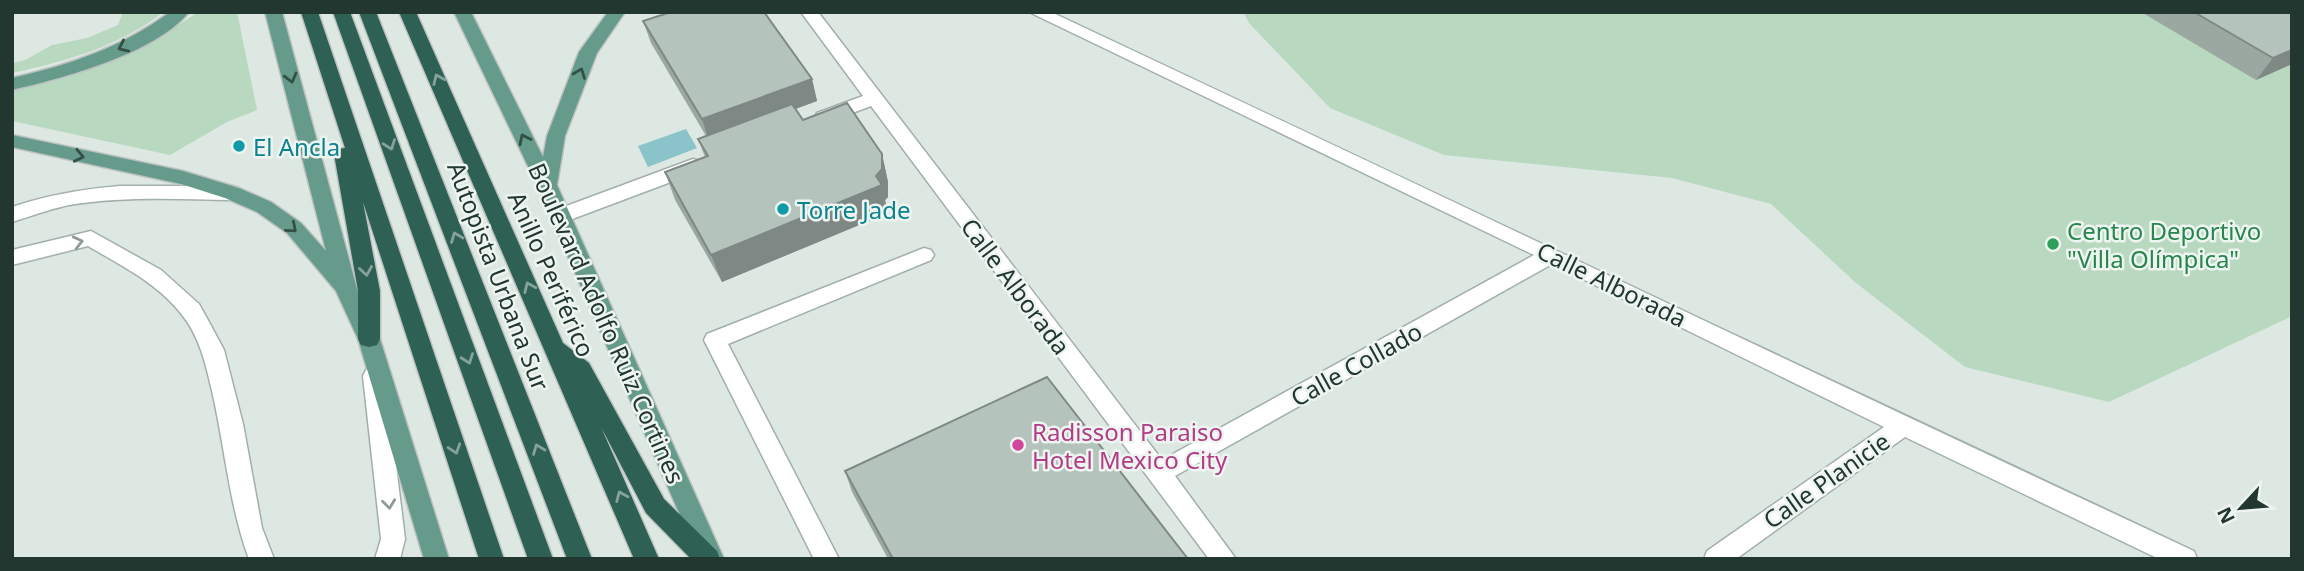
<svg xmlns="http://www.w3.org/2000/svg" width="2304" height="571" font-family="'Noto Sans',sans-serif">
  <rect width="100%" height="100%" fill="#dee8e3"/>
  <g fill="#b8d8bf">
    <path d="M123,12H163C121,46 64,62 12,73L13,63L25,60L52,45L87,38L118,25Z"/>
    <path d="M198,12H237L257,110L227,122L170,155L12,121V90C79,79 143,50 198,12Z"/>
    <polygon points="1243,12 2292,12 2292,316 2109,402 1965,367 1856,283 1771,204 1672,178 1444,155 1330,108 1249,23"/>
  </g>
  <polygon fill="#8ac3ca" points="686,129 697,148 648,167 638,146"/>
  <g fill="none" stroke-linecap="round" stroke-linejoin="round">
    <defs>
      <g id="minor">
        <path d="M801,12H818L1162,460L1534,255L1029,12H1051C1433,191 1812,373 2194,551L2197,559H2159L1905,437L1736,559H1704L1707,551L1884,427L1552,264L1175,476L1236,559H1209L871,106L831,121H817L815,117L817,113L863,96Z"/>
        <polygon points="693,159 700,161 703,166 700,171 567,221 553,221 550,216 553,211"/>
        <path d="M120,186H232L239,188L242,193L239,198L232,200C178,199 123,196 69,205C50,209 31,216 12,222V207C48,195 83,189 120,186Z"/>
        <path d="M91,231L161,270L199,304L209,322L224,350L243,424L262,528L274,559H249C229,505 225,447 212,391C206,365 200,338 183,316C159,284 122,266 88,246L12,265V250Z"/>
        <polygon points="924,248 931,250 934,255 931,260 728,344 839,559 814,559 704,340 707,334"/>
        <polygon points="374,367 382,370 385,376 405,539 400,559 375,559 381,539 363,376 366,370"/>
      </g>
      <g id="major">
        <path d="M170,12H189C155,54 63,78 12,90V78C69,65 123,47 170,12Z"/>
        <polygon points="265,12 282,12 357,289 380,339 449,559 424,559 358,339 336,291 287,233 257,212 225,198 181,184 12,147 12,135 183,171 239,188 271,202 301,223 326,251"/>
        <polygon points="454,12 471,12 543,157 547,136 579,52 608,12 625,12 597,53 565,136 557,185 724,559 699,559 537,185"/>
      </g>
      <g id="highway">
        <polygon points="301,12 318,12 504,559 479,559 363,202 380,291 380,339 377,345 369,347 361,345 358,339 358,291 334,154 337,149 345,148"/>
        <polygon points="333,12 350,12 553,559 528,559"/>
        <polygon points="359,12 376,12 592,559 567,559"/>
        <polygon points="399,12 416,12 563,343 589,363 664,499 717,551 720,559 691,559 646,513 601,427 659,559 634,559"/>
      </g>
    </defs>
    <use href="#minor" stroke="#a2afaa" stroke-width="3"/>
    <use href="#major" stroke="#bcc3c1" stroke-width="3"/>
    <use href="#highway" stroke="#bcc3c1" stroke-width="3"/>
    <use href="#minor" fill="#fff" fill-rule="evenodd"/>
    <use href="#major" fill="#669a8a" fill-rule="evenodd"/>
    <use href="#highway" fill="#2f6054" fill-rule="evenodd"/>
  </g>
  <g fill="#9ba8a2">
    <polygon points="2141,12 2292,12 2292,64 2256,80"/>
    <polygon points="643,21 812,79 817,101 795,109 803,120 882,154 888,182 888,197 885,200 888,213 722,282 675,200 665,172 705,157 698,139 706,136 651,43"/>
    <polygon points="845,471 1188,559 888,559 852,492"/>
  </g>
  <g fill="#7e8884">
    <polygon points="2292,50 2292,64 2256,80 2273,58"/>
    <polygon points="812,79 817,101 709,141 702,119"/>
    <polygon points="882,154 888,182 888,197 885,200 888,213 722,282 711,255"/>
  </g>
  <g fill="#b4c3bc" stroke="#7e8884" stroke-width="2">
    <polygon points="671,12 764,12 812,79 702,119 643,21"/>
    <polygon points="2194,12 2292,12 2292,50 2273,58"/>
    <polygon points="847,103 882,154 882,169 876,176 882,185 711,255 665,172 708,156 698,139 792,104 803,120"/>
    <polygon points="1047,377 1188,559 893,559 845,471"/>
  </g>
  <defs><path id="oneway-chevron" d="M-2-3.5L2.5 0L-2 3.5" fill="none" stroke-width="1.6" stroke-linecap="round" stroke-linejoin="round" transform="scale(1.75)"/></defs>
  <g stroke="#325046">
    <use href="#oneway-chevron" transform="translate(123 47) rotate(155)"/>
    <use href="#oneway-chevron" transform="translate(580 73) rotate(-69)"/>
    <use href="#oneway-chevron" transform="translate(291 78) rotate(75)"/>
    <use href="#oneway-chevron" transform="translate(524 139) rotate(-116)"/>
    <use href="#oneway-chevron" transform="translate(79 156) rotate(12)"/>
    <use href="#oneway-chevron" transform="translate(292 228) rotate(41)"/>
  </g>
  <g stroke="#85a39b">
    <use href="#oneway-chevron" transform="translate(438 79) rotate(-114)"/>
    <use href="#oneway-chevron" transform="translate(390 145) rotate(70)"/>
    <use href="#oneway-chevron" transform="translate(456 237) rotate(-111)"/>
    <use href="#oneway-chevron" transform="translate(366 271) rotate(81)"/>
    <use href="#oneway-chevron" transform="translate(529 287) rotate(-114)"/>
    <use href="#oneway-chevron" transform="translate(468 359) rotate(70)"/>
    <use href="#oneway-chevron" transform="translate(455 449) rotate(72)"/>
    <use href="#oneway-chevron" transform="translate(538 449) rotate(-111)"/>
    <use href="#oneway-chevron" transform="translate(621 496) rotate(-113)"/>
  </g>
  <g stroke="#909b98">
    <use href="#oneway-chevron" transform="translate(78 242) rotate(-14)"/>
    <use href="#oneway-chevron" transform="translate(389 504) rotate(83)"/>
  </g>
  <g fill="#0f9aa8" stroke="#eef5f1" stroke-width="2.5">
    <circle cx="239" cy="146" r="7"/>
    <circle cx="783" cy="209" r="7"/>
  </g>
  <circle fill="#2e9e5b" stroke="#eef5f1" stroke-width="2.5" cx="2053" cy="244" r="7"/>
  <circle fill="#d1479c" stroke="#eef5f1" stroke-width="2.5" cx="1018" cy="445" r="7"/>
  <g text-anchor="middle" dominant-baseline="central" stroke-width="5" stroke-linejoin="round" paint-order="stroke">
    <g font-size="24" fill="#0d838f" stroke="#eef5f1" text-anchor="start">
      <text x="253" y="146">El Ancla</text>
      <text x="797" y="209">Torre Jade</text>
    </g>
    <g font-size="24" fill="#27864d" stroke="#eef5f1" text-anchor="start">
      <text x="2067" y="230">Centro Deportivo<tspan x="2067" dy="28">"Villa Olímpica"</tspan></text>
    </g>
    <g font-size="24" fill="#213730" stroke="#eef5f1">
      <text transform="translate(552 274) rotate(66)">Anillo Periférico</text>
      <text transform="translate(499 276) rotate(69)">Autopista Urbana Sur</text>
      <text transform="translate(1612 284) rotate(26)">Calle Alborada</text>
      <text transform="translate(1016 286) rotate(53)">Calle Alborada</text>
      <text transform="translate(607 323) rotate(66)">Boulevard Adolfo Ruiz Cortines</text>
      <text transform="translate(1356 364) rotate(-29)">Calle Collado</text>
      <text transform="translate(1826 480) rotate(-35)">Calle Planicie</text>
    </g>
    <g font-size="24" fill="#b23c85" stroke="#eef5f1" text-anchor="start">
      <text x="1032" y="431">Radisson Paraiso<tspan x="1032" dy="28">Hotel Mexico City</tspan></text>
    </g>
  </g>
  <rect width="2304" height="571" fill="none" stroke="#213730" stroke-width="28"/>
  <g transform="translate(2241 508) rotate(244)" stroke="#eef5f1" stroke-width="5" paint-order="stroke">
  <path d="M0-5L12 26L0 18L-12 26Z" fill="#213730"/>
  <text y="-10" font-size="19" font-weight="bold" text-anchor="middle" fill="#213730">N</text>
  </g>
</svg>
